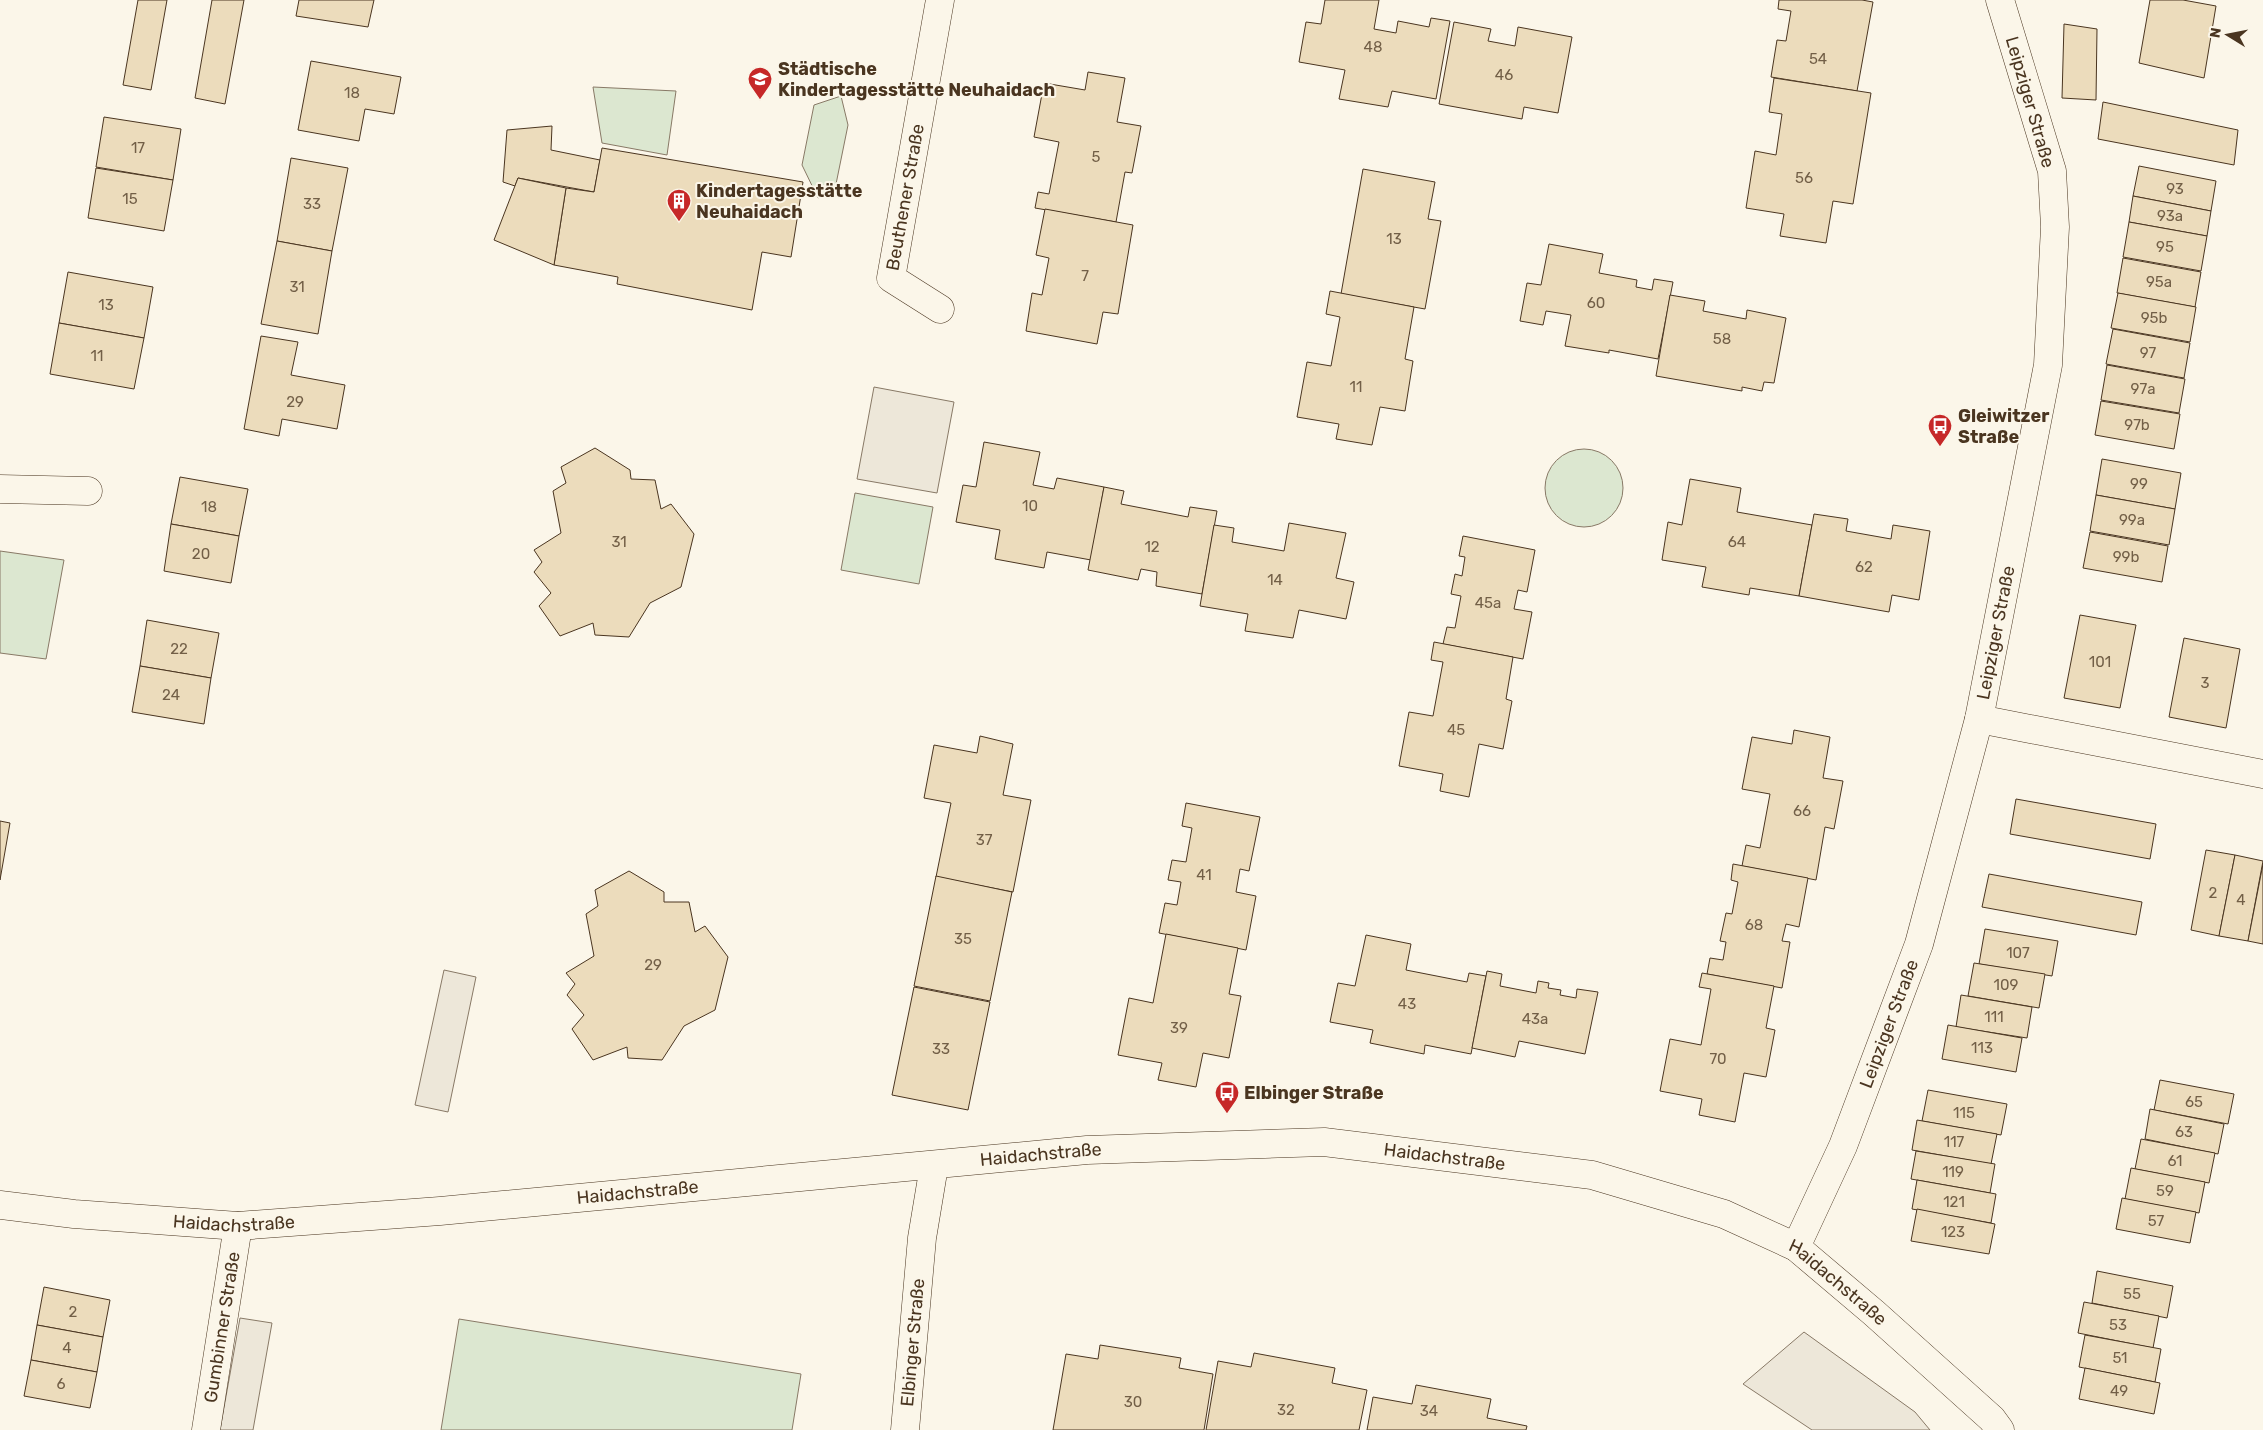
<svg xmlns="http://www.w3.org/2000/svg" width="2263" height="1430" font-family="Rubik,sans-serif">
  <rect width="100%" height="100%" fill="#fbf6e9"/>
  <g fill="#dce7d0" stroke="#887966">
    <polygon points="593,87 676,91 667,155 602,143"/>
    <polygon points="841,96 848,125 835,189 818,198 802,165 814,105"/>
    <circle cx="1584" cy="488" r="39"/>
    <polygon points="855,493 933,507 919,584 841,570"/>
    <polygon points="0,551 64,560 46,659 0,653"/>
    <polygon points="459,1319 801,1374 792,1430 441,1430"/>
  </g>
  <g fill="#ede7d9" stroke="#887966">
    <polygon points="874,387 954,402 937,493 857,479"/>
    <polygon points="444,970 476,977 448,1112 415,1105"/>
    <polygon points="240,1318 272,1323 253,1430 220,1430"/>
    <polygon points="1804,1332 1915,1412 1930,1430 1812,1430 1743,1384"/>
  </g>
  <g fill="#ecdcbc" stroke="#4a3520">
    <polygon points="138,0 167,0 151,90 123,85"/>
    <polygon points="212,0 244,0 225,104 195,98"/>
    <polygon points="299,0 374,0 368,27 296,16"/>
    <polygon points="1325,0 1379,0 1374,29 1396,33 1398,21 1429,27 1431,18 1450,21 1436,99 1392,91 1388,107 1339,99 1345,70 1299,62 1306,22 1321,24"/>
    <polygon points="1779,0 1862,0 1873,2 1857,91 1771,77 1777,40 1786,41 1791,11 1778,9"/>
    <polygon points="2150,0 2183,0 2216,6 2204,78 2139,63"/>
    <polygon points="1454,22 1491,29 1488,41 1515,46 1518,27 1572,37 1558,113 1524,107 1522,119 1439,104"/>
    <polygon points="2064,24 2097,29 2096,100 2062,98"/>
    <polygon points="311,61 401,77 394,114 365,109 359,141 298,130"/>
    <polygon points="1088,72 1125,78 1117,122 1141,126 1132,173 1125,172 1116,222 1035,208 1038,192 1049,194 1059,142 1034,137 1044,83 1085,90"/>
    <polygon points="1774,78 1871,93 1853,204 1833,201 1826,243 1780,236 1784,214 1746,208 1755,151 1776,155 1782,114 1769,112"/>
    <polygon points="2103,102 2238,130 2234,165 2098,139"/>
    <polygon points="104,117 181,129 173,180 96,167"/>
    <polygon points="552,126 551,150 600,160 594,192 518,178 515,186 503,182 507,130"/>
    <polygon points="602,148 803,182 791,257 762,252 752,310 617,284 618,277 554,265 566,188 594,192"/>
    <polygon points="291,158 348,168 332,251 277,241"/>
    <polygon points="2139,166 2216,181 2211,211 2133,196"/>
    <polygon points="96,168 173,180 164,231 88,218"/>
    <polygon points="1363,169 1435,182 1428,219 1441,221 1425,309 1341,294"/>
    <polygon points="518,178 566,188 554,265 494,240"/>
    <polygon points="2133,196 2211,211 2207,236 2129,222"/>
    <polygon points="1045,209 1133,225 1118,314 1103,312 1097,344 1026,331 1032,293 1042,295 1049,258 1036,255"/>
    <polygon points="2129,222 2207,236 2201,271 2123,257"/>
    <polygon points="277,241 332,251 318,334 261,324"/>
    <polygon points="1549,244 1603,254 1599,273 1637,280 1636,287 1652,290 1654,279 1673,282 1658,359 1609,350 1609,353 1565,346 1571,315 1546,311 1543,325 1520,321 1527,283 1541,285"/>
    <polygon points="2123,258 2201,272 2195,307 2117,293"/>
    <polygon points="68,272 153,287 144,338 59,323"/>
    <polygon points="1330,291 1414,307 1405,359 1413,361 1405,411 1380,407 1372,445 1336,439 1339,424 1297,417 1307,362 1331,366 1340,317 1326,314"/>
    <polygon points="2118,293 2196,307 2190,342 2111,328"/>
    <polygon points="1670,295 1705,301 1703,311 1746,319 1747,310 1786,318 1774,383 1764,382 1762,391 1742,387 1742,391 1656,376"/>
    <polygon points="59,323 144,338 134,389 50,374"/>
    <polygon points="2113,329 2190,343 2184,378 2106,364"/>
    <polygon points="261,336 298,342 291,375 345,385 337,429 282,419 279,436 244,429"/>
    <polygon points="2107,365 2185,379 2179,413 2101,400"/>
    <polygon points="2101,401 2180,414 2174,449 2095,435"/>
    <polygon points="984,442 1040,452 1033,485 1054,489 1057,478 1104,487 1091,560 1047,552 1044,568 995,559 1000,530 956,522 963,485 976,487"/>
    <polygon points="595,448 630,470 631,479 655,480 661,509 671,504 694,534 681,587 650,603 629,637 595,635 593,623 560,636 539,606 551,593 534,572 542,562 534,550 561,533 553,491 566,483 561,467"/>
    <polygon points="2102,459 2181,473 2175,509 2096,495"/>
    <polygon points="180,477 248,489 239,536 171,524"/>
    <polygon points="1690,479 1741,488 1737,512 1812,525 1799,596 1750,588 1749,595 1702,587 1706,567 1662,560 1668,522 1682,525"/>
    <polygon points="1104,487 1124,491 1121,504 1188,517 1190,507 1217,511 1202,594 1156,586 1157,572 1141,569 1138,580 1088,570"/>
    <polygon points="2096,495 2175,509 2169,545 2090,531"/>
    <polygon points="1814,514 1848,519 1846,531 1891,539 1893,525 1930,531 1919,600 1892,595 1889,612 1799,596"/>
    <polygon points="1289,523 1346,533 1336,578 1354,582 1346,619 1299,610 1293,638 1245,631 1248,614 1200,606 1214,525 1234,528 1232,542 1284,551"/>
    <polygon points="171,524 239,536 231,583 164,571"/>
    <polygon points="2090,532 2168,546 2162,582 2083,568"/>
    <polygon points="1463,536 1535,550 1527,592 1518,590 1514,609 1532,612 1523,659 1443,644 1447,627 1455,628 1461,596 1451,594 1455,574 1462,576 1465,557 1459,556"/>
    <polygon points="2080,615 2136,625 2120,708 2064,698"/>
    <polygon points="147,620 219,633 211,678 140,666"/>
    <polygon points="2184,638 2240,649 2226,728 2169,717"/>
    <polygon points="1434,642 1513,657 1506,699 1512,701 1503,749 1479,744 1469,797 1440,791 1443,774 1399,766 1409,712 1433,716 1443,662 1431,660"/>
    <polygon points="140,666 211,678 204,724 132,712"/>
    <polygon points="1794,730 1830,737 1823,778 1843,781 1834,829 1825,827 1816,880 1742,866 1746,845 1760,848 1770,794 1742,789 1752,737 1792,744"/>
    <polygon points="980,736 1013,744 1003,795 1031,800 1013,892 936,877 951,803 924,798 934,745 977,753"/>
    <polygon points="2016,799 2156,824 2150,859 2010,834"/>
    <polygon points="1186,803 1260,817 1249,871 1240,869 1236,892 1256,896 1246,950 1159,933 1165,903 1177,905 1181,882 1168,880 1172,860 1186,862 1192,828 1182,826"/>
    <polygon points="0,821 10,823 0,880"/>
    <polygon points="2206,850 2235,855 2219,936 2191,930"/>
    <polygon points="2235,855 2263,861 2248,941 2219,936"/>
    <polygon points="1733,864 1808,878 1799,927 1786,924 1782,941 1790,942 1782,988 1707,974 1710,958 1723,960 1726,942 1720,941 1726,913 1732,914 1738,882 1731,880"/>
    <polygon points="2263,864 2263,944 2248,941"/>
    <polygon points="629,871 664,892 664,902 689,902 695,932 705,926 728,957 715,1010 684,1026 662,1060 628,1058 627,1047 593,1060 572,1029 584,1015 567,995 575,984 566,973 594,956 586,914 598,906 595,890"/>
    <polygon points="1989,874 2142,902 2136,935 1982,907"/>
    <polygon points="936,876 1012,892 990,1001 914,986"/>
    <polygon points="1985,929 2058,941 2052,976 1979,964"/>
    <polygon points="1166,934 1238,948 1229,994 1241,996 1229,1058 1203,1053 1196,1087 1158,1080 1162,1063 1118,1055 1129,998 1153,1003"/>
    <polygon points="1366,935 1411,944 1406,970 1467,982 1469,973 1486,976 1471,1054 1425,1045 1424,1054 1370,1043 1373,1030 1330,1022 1338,983 1355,986"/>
    <polygon points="1974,963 2045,974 2039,1008 1968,996"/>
    <polygon points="1487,971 1502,974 1500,986 1536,993 1538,981 1549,983 1548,988 1561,990 1560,995 1576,998 1577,989 1598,992 1585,1054 1519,1041 1515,1057 1472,1048"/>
    <polygon points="1702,973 1774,986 1766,1028 1775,1030 1766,1077 1744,1073 1735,1122 1699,1115 1702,1099 1660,1091 1670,1039 1701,1045 1711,989 1699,987"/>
    <polygon points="914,987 990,1002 968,1110 892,1095"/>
    <polygon points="1961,995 2032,1007 2027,1038 1956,1027"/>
    <polygon points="1948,1025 2022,1038 2016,1072 1942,1059"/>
    <polygon points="2160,1080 2234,1094 2228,1124 2154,1110"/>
    <polygon points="1928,1090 2007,1104 2001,1135 1922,1121"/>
    <polygon points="2150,1109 2224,1124 2218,1154 2145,1139"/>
    <polygon points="1917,1120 1997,1134 1991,1164 1912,1150"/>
    <polygon points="2141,1139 2215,1153 2209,1183 2135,1169"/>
    <polygon points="1916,1151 1995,1164 1990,1193 1911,1179"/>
    <polygon points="2131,1168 2205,1182 2199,1213 2125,1199"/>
    <polygon points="1917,1180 1996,1194 1991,1223 1912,1209"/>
    <polygon points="2122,1198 2196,1212 2190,1243 2116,1229"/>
    <polygon points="1917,1209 1995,1224 1989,1254 1911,1241"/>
    <polygon points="2097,1271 2173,1286 2167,1318 2092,1303"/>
    <polygon points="44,1287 110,1300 103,1337 37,1325"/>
    <polygon points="2084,1302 2159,1316 2153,1348 2078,1333"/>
    <polygon points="37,1325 103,1337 97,1372 31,1360"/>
    <polygon points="2085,1335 2161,1349 2155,1382 2079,1367"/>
    <polygon points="1100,1345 1181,1358 1179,1368 1213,1374 1204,1430 1053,1430 1066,1354 1098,1359"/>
    <polygon points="1254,1353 1335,1368 1332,1383 1367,1390 1359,1430 1206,1430 1218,1361 1251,1367"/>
    <polygon points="31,1360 97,1372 90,1408 24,1396"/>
    <polygon points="2085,1368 2160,1383 2154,1414 2079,1399"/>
    <polygon points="1416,1385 1491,1399 1487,1418 1527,1426 1526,1430 1367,1430 1373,1397 1412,1404"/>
  </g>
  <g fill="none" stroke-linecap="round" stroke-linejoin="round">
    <defs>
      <g id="minor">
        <path id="s1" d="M940,309L891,278L940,0"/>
        <polyline points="0,489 88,491"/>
        <polyline points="1979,719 2263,774"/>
        <path id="s2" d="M0,1205L74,1214L238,1226L440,1211L1087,1150L1324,1142L1592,1175L1724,1214L1796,1247L1874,1313L1992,1419L2000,1430"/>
        <path id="s3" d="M1796,1247L1843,1146L1919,944L1979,719L2048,365L2055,227L2052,171L2000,0"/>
        <path id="s4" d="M206,1430L238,1226"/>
        <path id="s5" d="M905,1430L922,1238L934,1166"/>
      </g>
    </defs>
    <use href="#minor" stroke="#4a3520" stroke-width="29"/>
    <use href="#minor" stroke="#fbf6e9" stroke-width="28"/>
  </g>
  <defs>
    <symbol id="school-pin" viewBox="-11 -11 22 30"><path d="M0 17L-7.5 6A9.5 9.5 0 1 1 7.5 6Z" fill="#c62828" stroke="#fbf6e9"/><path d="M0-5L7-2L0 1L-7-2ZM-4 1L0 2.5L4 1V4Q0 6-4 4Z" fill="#fff"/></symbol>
    <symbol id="building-pin" viewBox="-11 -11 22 30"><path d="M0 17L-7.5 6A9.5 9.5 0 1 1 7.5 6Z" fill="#c62828" stroke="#fbf6e9"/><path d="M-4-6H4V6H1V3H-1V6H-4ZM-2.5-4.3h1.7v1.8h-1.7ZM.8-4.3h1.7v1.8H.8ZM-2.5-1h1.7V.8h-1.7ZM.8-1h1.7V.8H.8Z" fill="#fff"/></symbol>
    <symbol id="bus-pin" viewBox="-11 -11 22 30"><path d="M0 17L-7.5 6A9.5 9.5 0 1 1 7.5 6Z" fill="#c62828" stroke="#fbf6e9"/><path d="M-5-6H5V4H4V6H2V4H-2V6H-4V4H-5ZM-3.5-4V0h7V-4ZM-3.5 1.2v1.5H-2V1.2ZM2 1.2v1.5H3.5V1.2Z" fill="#fff"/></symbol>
  </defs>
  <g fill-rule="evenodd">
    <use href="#school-pin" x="746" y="65" width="28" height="38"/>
    <use href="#building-pin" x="665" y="187" width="28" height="38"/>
    <use href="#bus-pin" x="1926" y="412" width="28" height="38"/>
    <use href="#bus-pin" x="1213" y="1079" width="28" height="38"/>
  </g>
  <g text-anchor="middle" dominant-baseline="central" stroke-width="4" stroke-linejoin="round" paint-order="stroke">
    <g font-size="15" fill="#725f47">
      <text x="1373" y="47">48</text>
      <text x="1818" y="59">54</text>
      <text x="1504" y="75">46</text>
      <text x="352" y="93">18</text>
      <text x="138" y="148">17</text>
      <text x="1096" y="157">5</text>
      <text x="1804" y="178">56</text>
      <text x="2175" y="189">93</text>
      <text x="130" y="199">15</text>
      <text x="312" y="204">33</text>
      <text x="2170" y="216">93a</text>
      <text x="1394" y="239">13</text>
      <text x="2165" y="247">95</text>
      <text x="1085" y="276">7</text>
      <text x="2159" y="282">95a</text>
      <text x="297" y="287">31</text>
      <text x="1596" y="303">60</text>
      <text x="106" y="305">13</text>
      <text x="2154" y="318">95b</text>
      <text x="1722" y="339">58</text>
      <text x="2148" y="353">97</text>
      <text x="97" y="356">11</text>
      <text x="1356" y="387">11</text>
      <text x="2143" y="389">97a</text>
      <text x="295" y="402">29</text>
      <text x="2137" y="425">97b</text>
      <text x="2139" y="484">99</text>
      <text x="1030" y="506">10</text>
      <text x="209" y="507">18</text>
      <text x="2132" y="520">99a</text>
      <text x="619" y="542">31</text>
      <text x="1737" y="542">64</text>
      <text x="1152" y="547">12</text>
      <text x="201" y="554">20</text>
      <text x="2126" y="557">99b</text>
      <text x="1864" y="567">62</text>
      <text x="1275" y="580">14</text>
      <text x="1488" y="603">45a</text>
      <text x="179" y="649">22</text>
      <text x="2100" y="662">101</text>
      <text x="2205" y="683">3</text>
      <text x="171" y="695">24</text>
      <text x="1456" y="730">45</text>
      <text x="1802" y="811">66</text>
      <text x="984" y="840">37</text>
      <text x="1204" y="875">41</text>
      <text x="2213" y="893">2</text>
      <text x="2241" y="900">4</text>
      <text x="1754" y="925">68</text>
      <text x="963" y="939">35</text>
      <text x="2018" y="953">107</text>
      <text x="653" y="965">29</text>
      <text x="2006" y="985">109</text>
      <text x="1407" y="1004">43</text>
      <text x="1994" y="1017">111</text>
      <text x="1535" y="1019">43a</text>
      <text x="1179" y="1028">39</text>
      <text x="1982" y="1048">113</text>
      <text x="941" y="1049">33</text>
      <text x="1718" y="1059">70</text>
      <text x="2194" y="1102">65</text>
      <text x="1964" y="1113">115</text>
      <text x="2184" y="1132">63</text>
      <text x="1954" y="1142">117</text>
      <text x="2175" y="1161">61</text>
      <text x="1953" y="1172">119</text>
      <text x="2165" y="1191">59</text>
      <text x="1954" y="1202">121</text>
      <text x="2156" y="1221">57</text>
      <text x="1953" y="1232">123</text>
      <text x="2132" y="1294">55</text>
      <text x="73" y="1312">2</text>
      <text x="2118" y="1325">53</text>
      <text x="67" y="1348">4</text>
      <text x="2120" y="1358">51</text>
      <text x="61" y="1384">6</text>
      <text x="2119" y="1391">49</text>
      <text x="1133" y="1402">30</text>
      <text x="1286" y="1410">32</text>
      <text x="1429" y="1411">34</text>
    </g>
    <g font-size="18" font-weight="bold" fill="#4a3520" stroke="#fbf6e9" text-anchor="start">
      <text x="778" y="69">Städtische<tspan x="778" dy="21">Kindertagesstätte Neuhaidach</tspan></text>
      <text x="696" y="191">Kindertagesstätte<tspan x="696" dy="21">Neuhaidach</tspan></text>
      <text x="1958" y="416">Gleiwitzer<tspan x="1958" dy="21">Straße</tspan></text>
      <text x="1244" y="1093">Elbinger Straße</text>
    </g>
    <g font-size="18" fill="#4a3520" stroke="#fbf6e9">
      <text transform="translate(2030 102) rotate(74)">Leipziger Straße</text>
      <text stroke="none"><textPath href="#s1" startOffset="140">Beuthener Straße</textPath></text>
      <text stroke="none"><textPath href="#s3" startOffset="648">Leipziger Straße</textPath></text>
      <text stroke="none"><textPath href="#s3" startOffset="242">Leipziger Straße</textPath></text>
      <text stroke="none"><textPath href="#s2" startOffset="1045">Haidachstraße</textPath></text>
      <text stroke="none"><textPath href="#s2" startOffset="1450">Haidachstraße</textPath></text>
      <text stroke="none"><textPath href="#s2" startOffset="640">Haidachstraße</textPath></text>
      <text stroke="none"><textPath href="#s2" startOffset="235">Haidachstraße</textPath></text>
      <text stroke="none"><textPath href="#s2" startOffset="1870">Haidachstraße</textPath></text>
      <text stroke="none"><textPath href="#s4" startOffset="104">Gumbinner Straße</textPath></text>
      <text stroke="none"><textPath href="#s5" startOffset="88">Elbinger Straße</textPath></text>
    </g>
  </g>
  <g transform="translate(2228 35) rotate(280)" stroke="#fbf6e9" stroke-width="4" paint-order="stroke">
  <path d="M0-4L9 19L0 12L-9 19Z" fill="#4a3520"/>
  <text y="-8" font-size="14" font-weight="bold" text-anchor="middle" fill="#4a3520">N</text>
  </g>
</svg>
